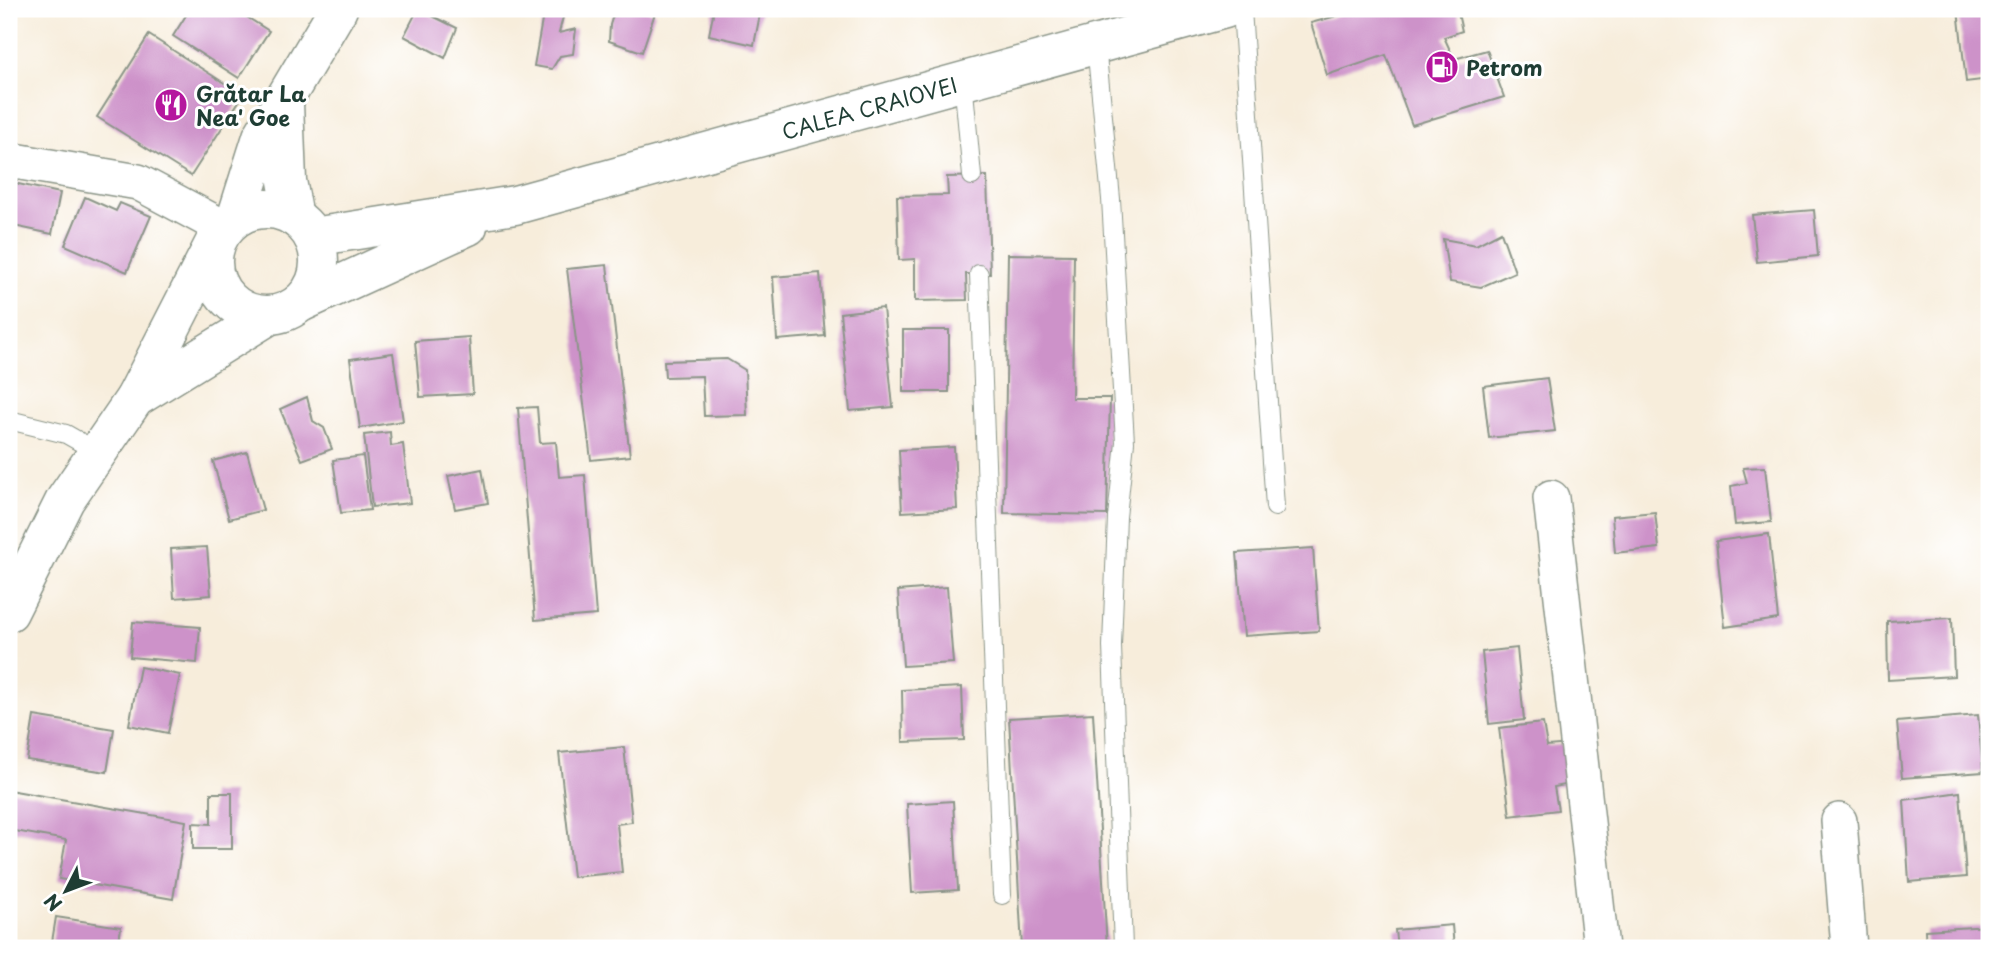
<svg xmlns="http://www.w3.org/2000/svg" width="1998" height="957" font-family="'Playpen Sans',sans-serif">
  <rect width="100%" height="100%" fill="#fff"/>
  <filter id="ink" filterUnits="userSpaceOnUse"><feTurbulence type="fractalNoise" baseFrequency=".0143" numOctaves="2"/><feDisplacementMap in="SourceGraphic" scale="14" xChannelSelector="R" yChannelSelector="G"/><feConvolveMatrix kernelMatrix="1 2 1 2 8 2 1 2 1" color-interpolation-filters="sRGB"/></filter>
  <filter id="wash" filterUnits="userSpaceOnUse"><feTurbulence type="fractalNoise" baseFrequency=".00686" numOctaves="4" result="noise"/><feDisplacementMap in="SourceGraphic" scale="28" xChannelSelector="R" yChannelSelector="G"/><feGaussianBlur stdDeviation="1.57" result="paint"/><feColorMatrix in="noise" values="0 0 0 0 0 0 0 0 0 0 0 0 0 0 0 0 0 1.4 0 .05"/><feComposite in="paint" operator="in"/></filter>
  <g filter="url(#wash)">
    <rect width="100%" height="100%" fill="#f7eddb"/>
    <g id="blocks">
      <g fill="#cd92c9">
        <polygon points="190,9 234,9 269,31 239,78 173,36"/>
        <polygon points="418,9 457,28 445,58 404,36"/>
        <polygon points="544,9 565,9 559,33 576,29 573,54 560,56 552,69 534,66"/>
        <polygon points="615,9 642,9 655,13 642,52 609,41 610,25"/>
        <polygon points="714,9 761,9 754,45 709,35"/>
        <polygon points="1362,9 1457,9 1462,31 1444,37 1454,59 1487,50 1504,97 1412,125 1386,55 1327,75 1311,23"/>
        <polygon points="1958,9 1988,9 1989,79 1966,82"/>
        <polygon points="149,35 243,95 191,176 97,117"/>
        <polygon points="987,176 990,274 966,274 967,300 915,301 915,259 899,260 897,196 948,195 947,177"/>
        <polygon points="9,182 60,193 52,234 9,225"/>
        <polygon points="85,197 116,211 120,203 151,216 127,272 65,245"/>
        <polygon points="1814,210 1818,256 1757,262 1752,215"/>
        <polygon points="1501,232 1515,272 1481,287 1450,282 1443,239 1476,245"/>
        <polygon points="1008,254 1074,255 1072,398 1110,398 1107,515 1004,513"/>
        <polygon points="607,265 630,456 591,460 567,269"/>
        <polygon points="820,273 825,336 777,340 773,277"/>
        <polygon points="883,308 893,407 850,411 840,313"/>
        <rect x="903" y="330" width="46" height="62"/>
        <polygon points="469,337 473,394 420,397 415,341"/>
        <polygon points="393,353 403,421 360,428 350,359"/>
        <polygon points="727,359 745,370 747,415 704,416 702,376 665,377 664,361"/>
        <polygon points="1547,378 1555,431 1489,438 1483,386"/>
        <polygon points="307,397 313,421 324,428 332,449 302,460 280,409"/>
        <polygon points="537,407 540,443 556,442 559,477 585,475 596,615 535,620 518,408"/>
        <polygon points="390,432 391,446 403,444 410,503 372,507 364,435"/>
        <polygon points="954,447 957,509 902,512 899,450"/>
        <polygon points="247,452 263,510 229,519 213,461"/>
        <polygon points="363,456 370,510 341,513 333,460"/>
        <polygon points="1765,467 1771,522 1735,525 1731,486 1747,483 1743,468"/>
        <polygon points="482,469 488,503 455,509 448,476"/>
        <polygon points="1655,512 1659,548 1615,553 1612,516"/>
        <polygon points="1769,534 1778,619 1725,627 1716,541"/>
        <polygon points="207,547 211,595 174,598 171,549"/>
        <polygon points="1313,548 1319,631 1244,636 1237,553"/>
        <polygon points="947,587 953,663 903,666 898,591"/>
        <polygon points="1952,618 1954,676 1888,680 1887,621"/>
        <polygon points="133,622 200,627 197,663 130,657"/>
        <polygon points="1517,648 1524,720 1489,724 1482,652"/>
        <polygon points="140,667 180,675 168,733 129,725"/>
        <polygon points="962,687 964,740 903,742 902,690"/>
        <polygon points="1093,713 1107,948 1022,948 1009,718"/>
        <polygon points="1978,715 1983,772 1902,778 1897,722"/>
        <polygon points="34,716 114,729 107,772 27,760"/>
        <polygon points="1543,723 1547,746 1571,744 1576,783 1554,787 1558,810 1510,816 1499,728"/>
        <polygon points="624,747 632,822 617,824 622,872 573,877 559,753"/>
        <polygon points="9,790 186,821 173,899 59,879 66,840 9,830"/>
        <polygon points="1960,792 1966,877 1909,882 1904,800"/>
        <polygon points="211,793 232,793 232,849 193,849 193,823 211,824"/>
        <polygon points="953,801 958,890 912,893 907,804"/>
        <polygon points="56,917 121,927 118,948 51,948"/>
        <polygon points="1452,925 1454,948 1397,948 1395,930"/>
        <polygon points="1989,926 1989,948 1926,948 1925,930"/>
      </g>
    </g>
  </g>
  <g filter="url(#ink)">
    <use href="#blocks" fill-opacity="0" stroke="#8b9588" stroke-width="2"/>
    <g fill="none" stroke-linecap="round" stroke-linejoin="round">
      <defs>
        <g id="lane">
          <polyline points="1242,9 1275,507"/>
          <polyline points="1096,45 1111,199 1125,442 1117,517 1112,646 1123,948"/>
          <polyline points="963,80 972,176"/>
          <polyline points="979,274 1002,895"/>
          <polyline points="9,420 66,434 96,451"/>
        </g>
        <g id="street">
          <polyline points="9,160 138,182 224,228"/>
          <polyline points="1551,498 1601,948"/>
          <polyline points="1839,821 1849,948"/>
        </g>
        <g id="secondary">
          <polyline points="284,103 287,181 294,217"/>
          <polyline points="237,216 262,137 338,9"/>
        </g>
        <g id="primary">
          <circle cx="266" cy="262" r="53"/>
          <path id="s1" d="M313,237L515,205L1225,9"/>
          <polyline points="302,302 468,226"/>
          <polyline points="135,398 268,316"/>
          <polyline points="9,612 65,500 135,398 217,238"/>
        </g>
      </defs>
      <use href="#lane" stroke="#8b9588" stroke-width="20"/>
      <use href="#street" stroke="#8b9588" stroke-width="38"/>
      <use href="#secondary" stroke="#8b9588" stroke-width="41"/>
      <use href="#primary" stroke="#8b9588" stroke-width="41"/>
      <use href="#lane" stroke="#fff" stroke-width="18"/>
      <use href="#street" stroke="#fff" stroke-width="35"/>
      <use href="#secondary" stroke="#fff" stroke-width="38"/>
      <use href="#primary" stroke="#fff" stroke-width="38"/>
    </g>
  </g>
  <defs>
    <symbol id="fuel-disc" viewBox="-11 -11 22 22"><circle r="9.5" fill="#b5179e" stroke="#fff"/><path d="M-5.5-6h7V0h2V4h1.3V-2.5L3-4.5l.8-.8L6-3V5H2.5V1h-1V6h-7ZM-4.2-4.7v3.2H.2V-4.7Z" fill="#fff"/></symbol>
    <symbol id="restaurant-disc" viewBox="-11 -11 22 22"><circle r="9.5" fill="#b5179e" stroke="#fff"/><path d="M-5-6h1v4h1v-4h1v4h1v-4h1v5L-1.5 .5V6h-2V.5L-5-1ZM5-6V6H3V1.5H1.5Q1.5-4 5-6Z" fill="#fff"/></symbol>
  </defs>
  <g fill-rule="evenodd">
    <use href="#fuel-disc" x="1423" y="48" width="38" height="38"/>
    <use href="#restaurant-disc" x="152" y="86" width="38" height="38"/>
  </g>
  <g text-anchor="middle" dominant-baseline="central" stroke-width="6" stroke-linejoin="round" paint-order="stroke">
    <g font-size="21" font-weight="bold" fill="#1f3d34" stroke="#fff" text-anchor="start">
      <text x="1466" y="67">Petrom</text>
      <text x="196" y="93">Grătar La<tspan x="196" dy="24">Nea' Goe</tspan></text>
    </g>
    <g font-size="21" fill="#1f3d34" stroke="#fff">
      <text stroke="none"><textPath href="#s1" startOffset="572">CALEA CRAIOVEI</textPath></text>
    </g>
  </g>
  <rect width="1998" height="957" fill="none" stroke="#fff" stroke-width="35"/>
  <g transform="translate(66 891) rotate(228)" stroke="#ffffff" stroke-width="5" paint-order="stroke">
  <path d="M0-5L12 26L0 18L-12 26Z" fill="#1f3d34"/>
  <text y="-10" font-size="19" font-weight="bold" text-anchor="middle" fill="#1f3d34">N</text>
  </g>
</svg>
